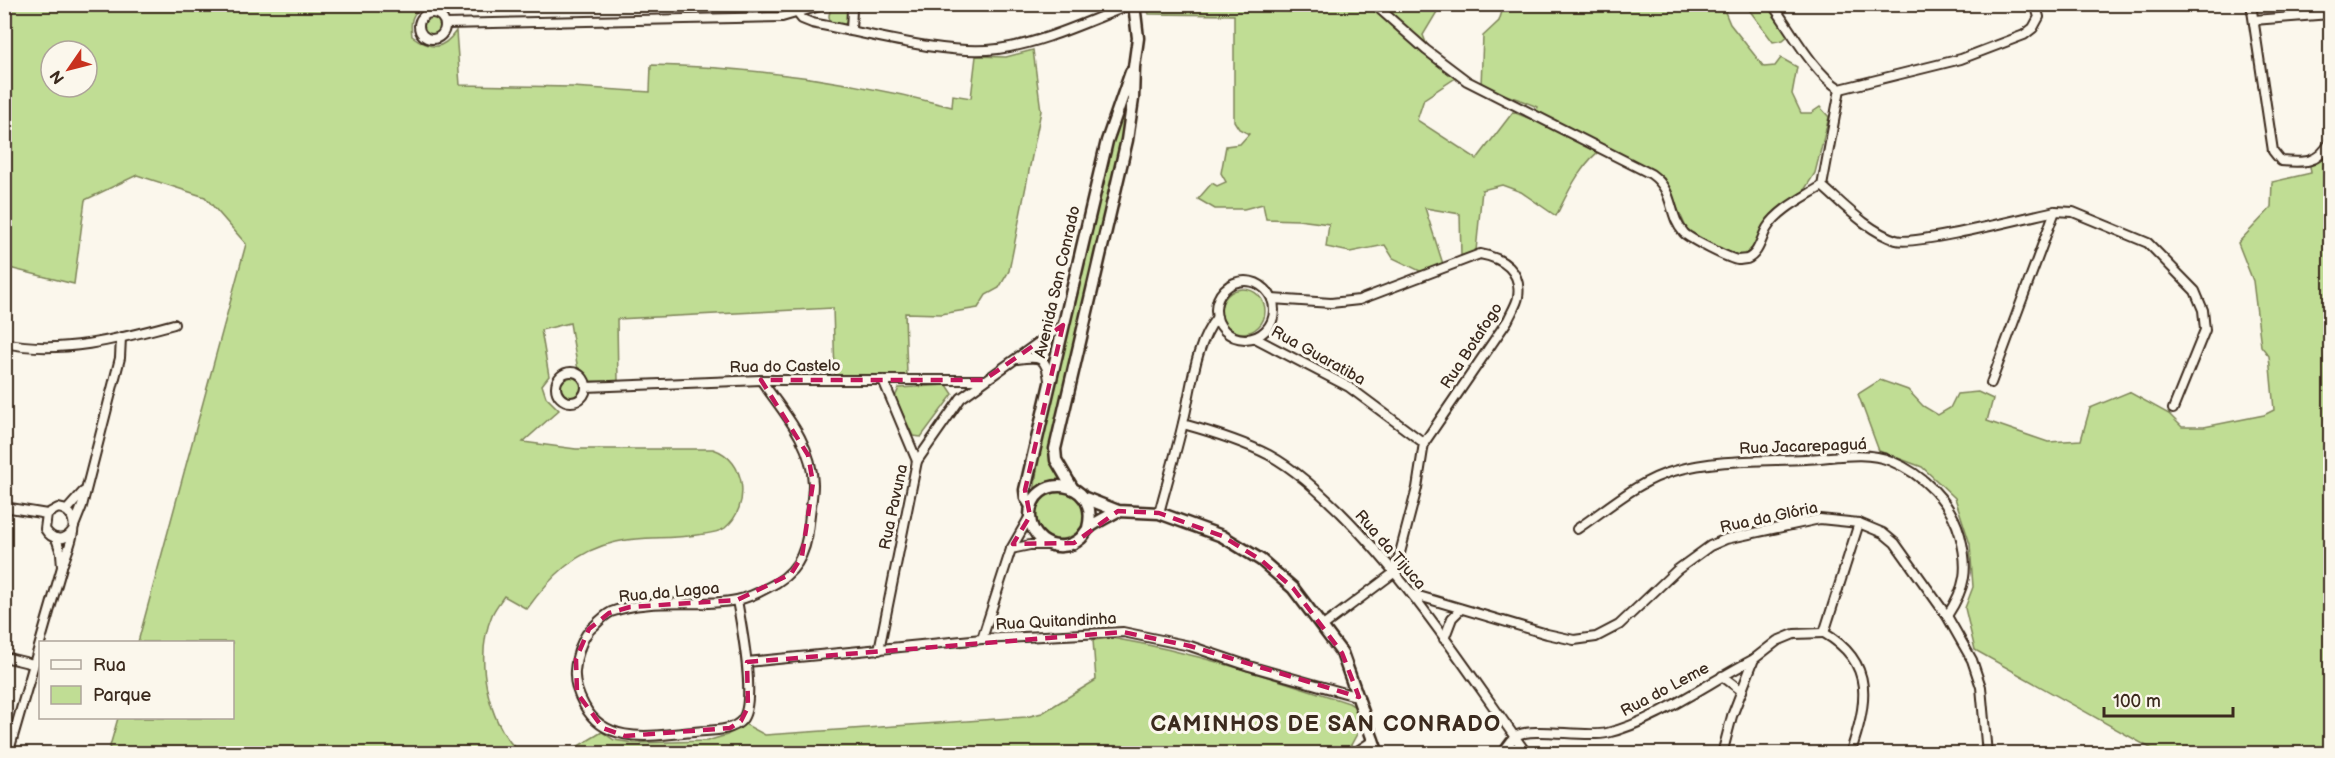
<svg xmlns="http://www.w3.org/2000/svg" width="2335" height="758" font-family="'Balsamiq Sans',sans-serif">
  <rect width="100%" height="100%" fill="#fbf7ec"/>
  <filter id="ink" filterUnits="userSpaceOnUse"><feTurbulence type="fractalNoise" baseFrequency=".0167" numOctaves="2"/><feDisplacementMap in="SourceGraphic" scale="12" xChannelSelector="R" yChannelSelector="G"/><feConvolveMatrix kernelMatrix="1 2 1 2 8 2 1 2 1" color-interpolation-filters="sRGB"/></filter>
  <g filter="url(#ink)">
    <g fill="#c0dd94" stroke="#7e8459" stroke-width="1.5" fill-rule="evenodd">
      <path d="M1681,4L1684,11L1695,5H1735L1725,12L1730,24L1764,67L1775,66L1781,58L1797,67L1792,94L1801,113H1811L1820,107L1829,117L1815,173L1803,192L1768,218L1752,249L1741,257L1689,234L1664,178L1605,147C1582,161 1568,192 1556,216L1521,192L1502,185L1482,190L1476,251L1461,256L1460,214L1425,208L1443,264L1422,272L1393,258L1385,245L1350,252L1326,247L1329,224L1298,220L1266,219L1263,204L1244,209H1215L1198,199L1212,183L1217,186L1226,182L1221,173L1226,146L1240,144L1249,134L1239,129L1234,121V15L1149,14L1146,5H1449L1438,10L1423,35L1433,61L1457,77L1424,99L1417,120L1477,159L1513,112L1533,120L1537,107C1518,98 1499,94 1481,85L1483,36L1499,21L1504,5Z"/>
      <path d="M5,5H424C411,14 410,21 412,36C431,50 442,51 456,31L460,85L572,87L650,92L651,65C755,67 852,81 952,107L953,95L971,98L976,56L1006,57L1033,50L1041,111L1009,271L999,288L986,295L978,308L941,314L905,313L907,375L835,376L833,308L617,319L618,382L586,381L578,370L570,323L541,330L549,376L542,385L546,397L559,410L523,442L576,449H713C747,460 751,507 725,528C717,534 700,534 689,536C665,539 640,536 616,542C577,550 550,577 527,609L504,596C500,602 495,608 492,615C474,658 487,722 520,753H108L118,718H232V642H138L246,244L205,197L137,175L85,200L74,284L5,267ZM51,51H87V87H51Z"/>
      <polygon points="1739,5 1770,5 1790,34 1783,40 1773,42 1747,7"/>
      <circle cx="839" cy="16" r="10"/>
      <circle cx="432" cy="26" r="9"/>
      <polygon points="1128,91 1132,99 1052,437 1050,450 1068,484 1034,495 1039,451 1111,144"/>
      <polygon points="2330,151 2330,753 2159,753 1975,650 1965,608 1973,587 1970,544 1955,498 1922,467 1879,451 1858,394 1880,380 1908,390 1923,406 1938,415 1950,408 1957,394 1978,392 1993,399 1987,421 2048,442 2081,440 2090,408 2129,392 2169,414 2182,427 2204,427 2264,415 2274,410 2269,356 2261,346 2253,281 2238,243 2271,208 2272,182 2311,173 2310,166"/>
      <circle cx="1243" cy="311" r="22"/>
      <circle cx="571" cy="387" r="11"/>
      <polygon points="947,385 953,394 921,437 913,436 895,397 899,388"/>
      <circle cx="1060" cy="515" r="24"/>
      <path d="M1112,638C1193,652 1270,677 1349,703L1360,710L1364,721L1351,745L1337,754H565L602,732L614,740L634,743L707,741L727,735L745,724L765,735L1026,717L1042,713L1096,680L1093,640Z"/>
    </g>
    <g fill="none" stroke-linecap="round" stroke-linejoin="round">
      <defs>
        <g id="street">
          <polyline points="848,4 852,10 851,30"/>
          <path d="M1374,4L1426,50L1467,81L1651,174C1676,192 1667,214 1684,233C1690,239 1729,259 1738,260C1740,260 1745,259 1747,259C1759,254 1761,238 1767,228C1779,209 1803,198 1822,186"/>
          <path d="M1772,4C1791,30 1813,72 1840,89"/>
          <path d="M2251,4L2273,151L2281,161C2303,163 2318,164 2330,142"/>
          <circle cx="432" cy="26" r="13"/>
          <path d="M798,14L802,19L812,23C866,33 945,56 998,49C1044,43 1090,20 1133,4"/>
          <polyline points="2254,20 2330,14"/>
          <polyline points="445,24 782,17 827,4"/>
          <polyline points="1840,89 1961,59 2024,35 2033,28 2039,17 2035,4"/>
          <path d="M1822,186C1844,205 1868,231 1896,240C1915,246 2028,217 2055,211L2073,212L2148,243L2195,291L2203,310L2205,330L2173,409"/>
          <polyline points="1822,186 1840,89"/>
          <circle cx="1245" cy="310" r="29"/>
          <path d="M1272,299L1331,303L1359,300L1480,254C1503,258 1522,271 1518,297C1517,304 1511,313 1508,320L1424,443L1417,488L1395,572L1323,626"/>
          <polyline points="1255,338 1349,387 1424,443"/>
          <path d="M4,343C61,355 119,339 174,324"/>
          <path d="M1017,359C1040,356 1046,356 1049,380"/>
          <circle cx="571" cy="387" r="15"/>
          <polyline points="883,380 917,461"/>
          <polyline points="1991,383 2055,211"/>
          <polyline points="586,387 761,380 984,380"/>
          <path d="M1183,424C1212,432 1242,441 1269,455C1295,469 1318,491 1340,512C1412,584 1467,671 1527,754"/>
          <polyline points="4,507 47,514"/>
          <polyline points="67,510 83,492"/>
          <path d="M1159,513C1167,483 1176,453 1183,423C1192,388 1194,346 1217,317"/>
          <polyline points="74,526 82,506 120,358 121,337"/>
          <path d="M1577,529C1607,509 1639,480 1674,471C1716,459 1762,461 1805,459C1832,458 1865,450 1891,461C1923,474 1951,502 1960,535C1969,569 1966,587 1947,616"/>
          <polyline points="1011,549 1030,545 1048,545"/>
          <path d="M63,564C69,547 86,512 58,508L47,514L45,529C52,541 65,542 73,530"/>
          <polyline points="1412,594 1547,634 1574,640 1596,637 1619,625 1677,570 1710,546 1726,539 1820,519 1859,523 1883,533 1895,543 1947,616 1972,660 1981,687 1987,754"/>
          <path d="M737,600C741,624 757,702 742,720C732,732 708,730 694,732C655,735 606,747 584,705C578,694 574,684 575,671C576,657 582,635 594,626C599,621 605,615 611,612C650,597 697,608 737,600C747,598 758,593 767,588C795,575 806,556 809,524C810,511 813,497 813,484C812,442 783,412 761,380"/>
          <path d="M1824,633C1876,663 1867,704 1850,754"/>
          <polyline points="1824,633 1859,523"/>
          <polyline points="982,639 1011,549 1030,516"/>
          <polyline points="1444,639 1452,618 1461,609"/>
          <polyline points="879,650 917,461 961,398 1063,325"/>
          <polyline points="4,657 33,664"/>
          <polyline points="747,662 982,639 1123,632 1190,646 1249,666 1359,697"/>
          <polyline points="1722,676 1742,691"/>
          <polyline points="8,754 62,567 61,553 56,538"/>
          <polyline points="1353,754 1374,740"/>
          <path d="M1502,754C1506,748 1511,740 1516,736C1531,726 1584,738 1607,733C1654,722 1709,682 1754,659"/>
          <polyline points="1722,754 1732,716 1754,659 1777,641 1794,634 1824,633"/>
        </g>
        <g id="secondary">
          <polyline points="1073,489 1056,460 1055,449 1127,140 1133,99 1134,67 1138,38 1134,4"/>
          <polyline points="1085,498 1118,511 1159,513 1222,536 1261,560 1293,588 1342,653 1378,754"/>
          <polyline points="1031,506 1026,498 1025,490 1107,141 1131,72"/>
          <path d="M1088,528C1101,477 1030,472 1030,516C1030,525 1035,534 1042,540C1054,549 1070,548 1081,538C1084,535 1086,530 1090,527C1098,521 1109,516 1118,511"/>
        </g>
      </defs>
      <use href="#street" stroke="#3b2a1e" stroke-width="12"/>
      <use href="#secondary" stroke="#3b2a1e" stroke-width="15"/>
      <use href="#street" stroke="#fbf7ec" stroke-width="8"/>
      <use href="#secondary" stroke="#fbf7ec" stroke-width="10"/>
    </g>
  </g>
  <path fill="none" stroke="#c2185b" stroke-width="4.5" stroke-dasharray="12 8" stroke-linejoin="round" d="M1063,325L1025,490L1030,516L1013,544L1074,543L1118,511L1159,513L1222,536L1261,560L1293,588L1342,653L1359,697L1190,646L1123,632L747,662L748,707L741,721L730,728L625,736L603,728L577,693L576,659L589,629L609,613L630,607L737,600L791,574L802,556L813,483L808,455L761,380H984Z"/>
  <g text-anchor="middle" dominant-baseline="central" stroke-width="6" stroke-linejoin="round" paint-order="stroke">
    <g font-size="16" fill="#3b2a1e" stroke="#fbf7ec">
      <text transform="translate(1058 282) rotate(-77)">Avenida San Conrado</text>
      <text transform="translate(1472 346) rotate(-57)">Rua Botafogo</text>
      <text transform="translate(1318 356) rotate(29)">Rua Guaratiba</text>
      <text transform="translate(785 367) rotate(-1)">Rua do Castelo</text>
      <text transform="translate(1803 447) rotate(-2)">Rua Jacarepaguá</text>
      <text transform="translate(894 507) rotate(-78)">Rua Pavuna</text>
      <text transform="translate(1769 518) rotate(-12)">Rua da Glória</text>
      <text transform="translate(1390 550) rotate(49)">Rua da Tijuca</text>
      <text transform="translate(669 593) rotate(-5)">Rua da Lagoa</text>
      <text transform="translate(1056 622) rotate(-3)">Rua Quitandinha</text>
      <text transform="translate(1665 690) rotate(-28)">Rua do Leme</text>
    </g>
    <g font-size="22" font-weight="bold" letter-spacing="1.5" fill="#3b2a1e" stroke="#fbf7ec">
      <text x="1326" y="724">CAMINHOS DE SAN CONRADO</text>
    </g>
  </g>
  <rect width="2335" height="758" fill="none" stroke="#fbf7ec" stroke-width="24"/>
  <rect x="12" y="12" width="2311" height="734" fill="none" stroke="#3b2a1e" stroke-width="2" filter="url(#ink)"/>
  <rect x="39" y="641" width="195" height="78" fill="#fbf7ec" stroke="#aea59a" stroke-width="1.5"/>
  <rect x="51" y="660" width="30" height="9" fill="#fbf7ec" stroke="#aea59a" stroke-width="1.5"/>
  <text x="93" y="671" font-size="18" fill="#3b2a1e">Rua</text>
  <rect x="51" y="686" width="30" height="18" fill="#c0dd94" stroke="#aea59a" stroke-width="1.5"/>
  <text x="93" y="701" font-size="18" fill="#3b2a1e">Parque</text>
  <g transform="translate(69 69) rotate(235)"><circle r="28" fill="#fbf7ec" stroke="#aea59a" stroke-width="1.5"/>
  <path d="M0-4.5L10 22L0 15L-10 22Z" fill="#c8321e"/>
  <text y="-9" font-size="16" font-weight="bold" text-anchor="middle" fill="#3b2a1e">N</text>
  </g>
  <path d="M2104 707v9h129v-9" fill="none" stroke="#3b2a1e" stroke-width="3"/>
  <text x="2113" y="707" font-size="18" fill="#3b2a1e" stroke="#fbf7ec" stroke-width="4.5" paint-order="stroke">100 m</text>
</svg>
